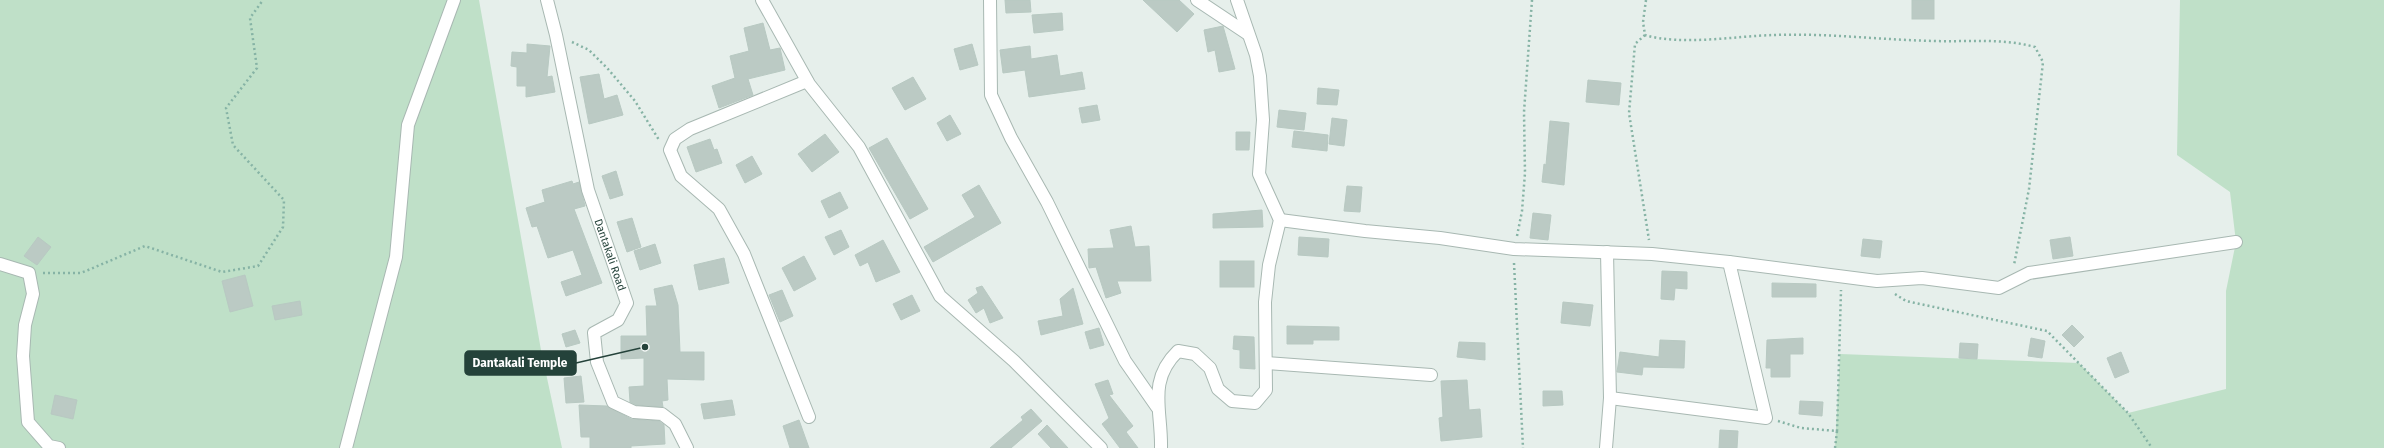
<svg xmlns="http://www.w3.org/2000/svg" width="2384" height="448" font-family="'Fira Sans',sans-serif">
  <rect width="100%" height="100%" fill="#e6efeb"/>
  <g fill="#bfe0c8">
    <polygon points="0,0 479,0 541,350 562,448 0,448"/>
    <polygon points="2180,0 2384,0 2384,448 1835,448 1840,354 2079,363 2128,413 2226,389 2226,291 2236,242 2230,192 2177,155"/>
  </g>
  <g fill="#bbcac4" stroke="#b8c9c2">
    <polygon points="1005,0 1030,0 1031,12 1006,13"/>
    <polygon points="1143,0 1179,0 1194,14 1177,32"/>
    <rect x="1912" y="0" width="22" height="19"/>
    <polygon points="1062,13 1063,30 1034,33 1032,15"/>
    <polygon points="763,23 770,50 780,48 785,70 748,79 753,95 719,108 712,86 735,78 730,56 749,51 744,28"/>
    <polygon points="1223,26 1235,69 1219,72 1215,50 1208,52 1204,30"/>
    <polygon points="527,44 550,46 547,77 552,76 555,92 526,97 526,86 517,86 517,67 511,66 512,52 527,53"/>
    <polygon points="972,44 978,65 960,70 954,49"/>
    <polygon points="1030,46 1031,59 1057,55 1060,76 1082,72 1085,89 1029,97 1025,70 1003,73 1000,50"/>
    <polygon points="599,74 604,99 617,95 623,115 589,124 580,77"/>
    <polygon points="913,77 926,99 905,110 892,88"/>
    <polygon points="1588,80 1621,83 1619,105 1586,102"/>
    <polygon points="1318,88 1339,90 1337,105 1317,104"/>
    <polygon points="1097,105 1100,120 1082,123 1079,108"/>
    <polygon points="1279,110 1306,113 1304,130 1277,127"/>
    <polygon points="950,115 961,134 947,141 937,123"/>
    <polygon points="1332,118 1347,120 1344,146 1329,144"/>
    <polygon points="1550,121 1569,123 1564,185 1542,182 1544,164 1546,165"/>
    <polygon points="1294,131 1328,135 1327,151 1292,147"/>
    <polygon points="1236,132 1250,132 1249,150 1236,150"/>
    <polygon points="825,134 839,152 812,172 798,154"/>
    <polygon points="887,138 928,209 910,219 869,148"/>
    <polygon points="710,139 714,150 717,149 722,163 696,172 687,147"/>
    <polygon points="752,156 762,174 745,183 736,165"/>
    <polygon points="616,171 623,195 610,199 602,176"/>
    <polygon points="572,181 573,184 579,182 585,206 574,209 602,283 566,296 561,282 582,275 573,250 548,258 537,226 532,227 526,208 545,202 542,190"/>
    <polygon points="979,185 1001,223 933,262 924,247 975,217 962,195"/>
    <polygon points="1347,186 1362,187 1360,212 1344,211"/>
    <polygon points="840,192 848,208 829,218 821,201"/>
    <polygon points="1262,210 1263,227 1213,228 1213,214"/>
    <polygon points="1533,213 1551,215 1548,240 1530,238"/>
    <polygon points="632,218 641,247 627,252 617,222"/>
    <polygon points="1131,226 1135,247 1149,246 1151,281 1117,281 1121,293 1106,298 1096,267 1089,268 1088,249 1114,248 1110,230"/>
    <polygon points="841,230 849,247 834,255 825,237"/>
    <polygon points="38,237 51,247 37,265 24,256"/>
    <polygon points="1299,237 1329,239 1328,257 1298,255"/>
    <polygon points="2070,237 2073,256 2053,259 2050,240"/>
    <polygon points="1863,239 1882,241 1880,258 1861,256"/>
    <polygon points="883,240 900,272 876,282 868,262 860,266 855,255"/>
    <polygon points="655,244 661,263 640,270 634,251"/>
    <polygon points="804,256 816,279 794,291 782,268"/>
    <polygon points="724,258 729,283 699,290 694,265"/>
    <rect x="1220" y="261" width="34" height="26"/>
    <polygon points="1662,271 1687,272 1687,289 1675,288 1674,300 1661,299"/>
    <polygon points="245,275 253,306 230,312 222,281"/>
    <polygon points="1772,283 1816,284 1816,297 1772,297"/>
    <polygon points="672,285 678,305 680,352 704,352 704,380 667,379 668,400 662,401 663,407 636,405 630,402 629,387 644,386 644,358 621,359 621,336 647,336 646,306 657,306 654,289"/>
    <polygon points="982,286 1003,318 990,323 984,308 976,313 968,300 978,293 976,288"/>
    <polygon points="1073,288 1083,324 1041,335 1038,321 1063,316 1060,299"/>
    <polygon points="782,290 793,316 780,322 769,295"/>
    <polygon points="912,295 920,311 901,320 893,304"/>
    <polygon points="300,301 302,315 275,320 272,306"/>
    <polygon points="1563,302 1593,305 1590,326 1561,323"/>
    <polygon points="2072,325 2084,337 2074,347 2062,335"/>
    <polygon points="1287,326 1339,327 1339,340 1313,340 1313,344 1287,344"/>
    <polygon points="1099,328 1104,345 1090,349 1085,332"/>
    <polygon points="575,330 580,343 566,347 562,334"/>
    <polygon points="1234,336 1254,337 1255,369 1240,368 1240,350 1233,349"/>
    <polygon points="1803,338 1803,354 1790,354 1790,377 1771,377 1771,368 1766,368 1767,340"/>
    <polygon points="2031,338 2045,341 2042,358 2028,356"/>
    <polygon points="1660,340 1685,341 1684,368 1643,367 1642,375 1617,372 1620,352 1659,357"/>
    <polygon points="1459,342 1485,343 1485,360 1457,357"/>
    <polygon points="1960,343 1978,344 1977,359 1959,358"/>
    <polygon points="2121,352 2129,372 2115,378 2107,358"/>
    <polygon points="581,376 584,402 566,403 564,378"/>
    <polygon points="1108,380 1113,394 1109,395 1133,426 1126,432 1138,448 1120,448 1102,424 1109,418 1095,384"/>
    <polygon points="1467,380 1469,410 1480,409 1482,437 1441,441 1439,418 1443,417 1441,381"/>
    <polygon points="1543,391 1562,391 1563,405 1543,406"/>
    <polygon points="55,395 77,400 73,419 51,414"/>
    <polygon points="732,400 735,415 704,419 701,404"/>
    <polygon points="1800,401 1823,402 1822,416 1799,414"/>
    <polygon points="579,405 607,406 631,419 659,421 664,425 665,444 631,446 631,448 590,448 590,437 581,437"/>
    <polygon points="1031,409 1042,421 1011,448 990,448 1023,420 1021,417"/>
    <polygon points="799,420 809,448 790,448 783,426"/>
    <polygon points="1047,425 1068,448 1051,448 1038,434"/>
    <polygon points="1720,430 1738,431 1737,448 1719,448"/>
  </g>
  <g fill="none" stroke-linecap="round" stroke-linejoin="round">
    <defs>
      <g id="minor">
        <path id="s1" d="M547,0L556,35L588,190L627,303L618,320L594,333L597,362L613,402L634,412L662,414L675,424L687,448"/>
        <polyline points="762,0 809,84 859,147 940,296 1014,361 1101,448"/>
        <polyline points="990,0 991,95 1011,138 1047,202 1125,361 1157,407"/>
        <polyline points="1197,0 1248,34"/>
        <polyline points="807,81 690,129 675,139 670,150 681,176 719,209 744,254 809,417"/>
        <polyline points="1280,220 1365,231 1440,238 1514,249 1652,254 1729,262 1877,281 1922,278 1999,288 2029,273 2236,242"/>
        <polyline points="0,264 29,273 33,294 25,325 23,356 28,422 49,446 59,448"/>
        <polyline points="1267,363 1431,375"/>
        <polyline points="1610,398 1766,418 1729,262"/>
        <polyline points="346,448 396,257 408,125 454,0"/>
        <path d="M1161,448C1162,410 1147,381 1178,351L1195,354L1210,368L1218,389L1232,401L1255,403L1266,390L1265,302L1269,265L1280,220L1259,174L1263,120L1260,76L1256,55L1237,0"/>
        <polyline points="1606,448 1610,398 1607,252"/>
      </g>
    </defs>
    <use href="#minor" stroke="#a8b8b2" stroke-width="14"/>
    <g stroke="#86b3a5" stroke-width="2.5" stroke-dasharray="2 3" stroke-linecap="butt">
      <path d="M1646,0L1643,22L1645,35C1681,46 1736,36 1774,35C1828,33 1882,40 1935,41C1969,42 2002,38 2035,47L2043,62L2029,189L2014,265"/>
      <polyline points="1645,35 1635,44 1629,113 1649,240"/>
      <polyline points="572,42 589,50 608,69 635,101 659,140"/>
      <polyline points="1517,236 1522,211 1525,173 1524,112 1532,0"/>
      <polyline points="1514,263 1523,448"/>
      <polyline points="43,273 81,273 145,246 222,272 258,266 283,227 284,200 233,145 226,108 257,68 250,18 263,0"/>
      <polyline points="1895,294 1906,301 2047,331 2128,413 2152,448"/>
      <polyline points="1778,421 1801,428 1837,431 1841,290"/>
      <polyline points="1835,448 1837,431"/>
    </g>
    <use href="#minor" stroke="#fff" stroke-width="12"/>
  </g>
  <g text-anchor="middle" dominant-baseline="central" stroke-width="4" stroke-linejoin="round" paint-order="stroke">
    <g font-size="11" fill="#24423a" stroke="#f7fbf9">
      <text stroke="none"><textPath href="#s1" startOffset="263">Dantakali Road</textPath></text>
    </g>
  </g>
  <path fill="none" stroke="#24423a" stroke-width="1.5" d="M645 347L576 363"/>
  <circle fill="#24423a" stroke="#f7fbf9" stroke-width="1.5" cx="645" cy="347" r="4"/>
  <rect fill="#24423a" stroke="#24423a" stroke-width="1.5" x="465" y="351" width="111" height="24" rx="4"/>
  <g font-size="12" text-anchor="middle" font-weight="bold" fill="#fff">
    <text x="520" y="367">Dantakali Temple</text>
  </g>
</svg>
